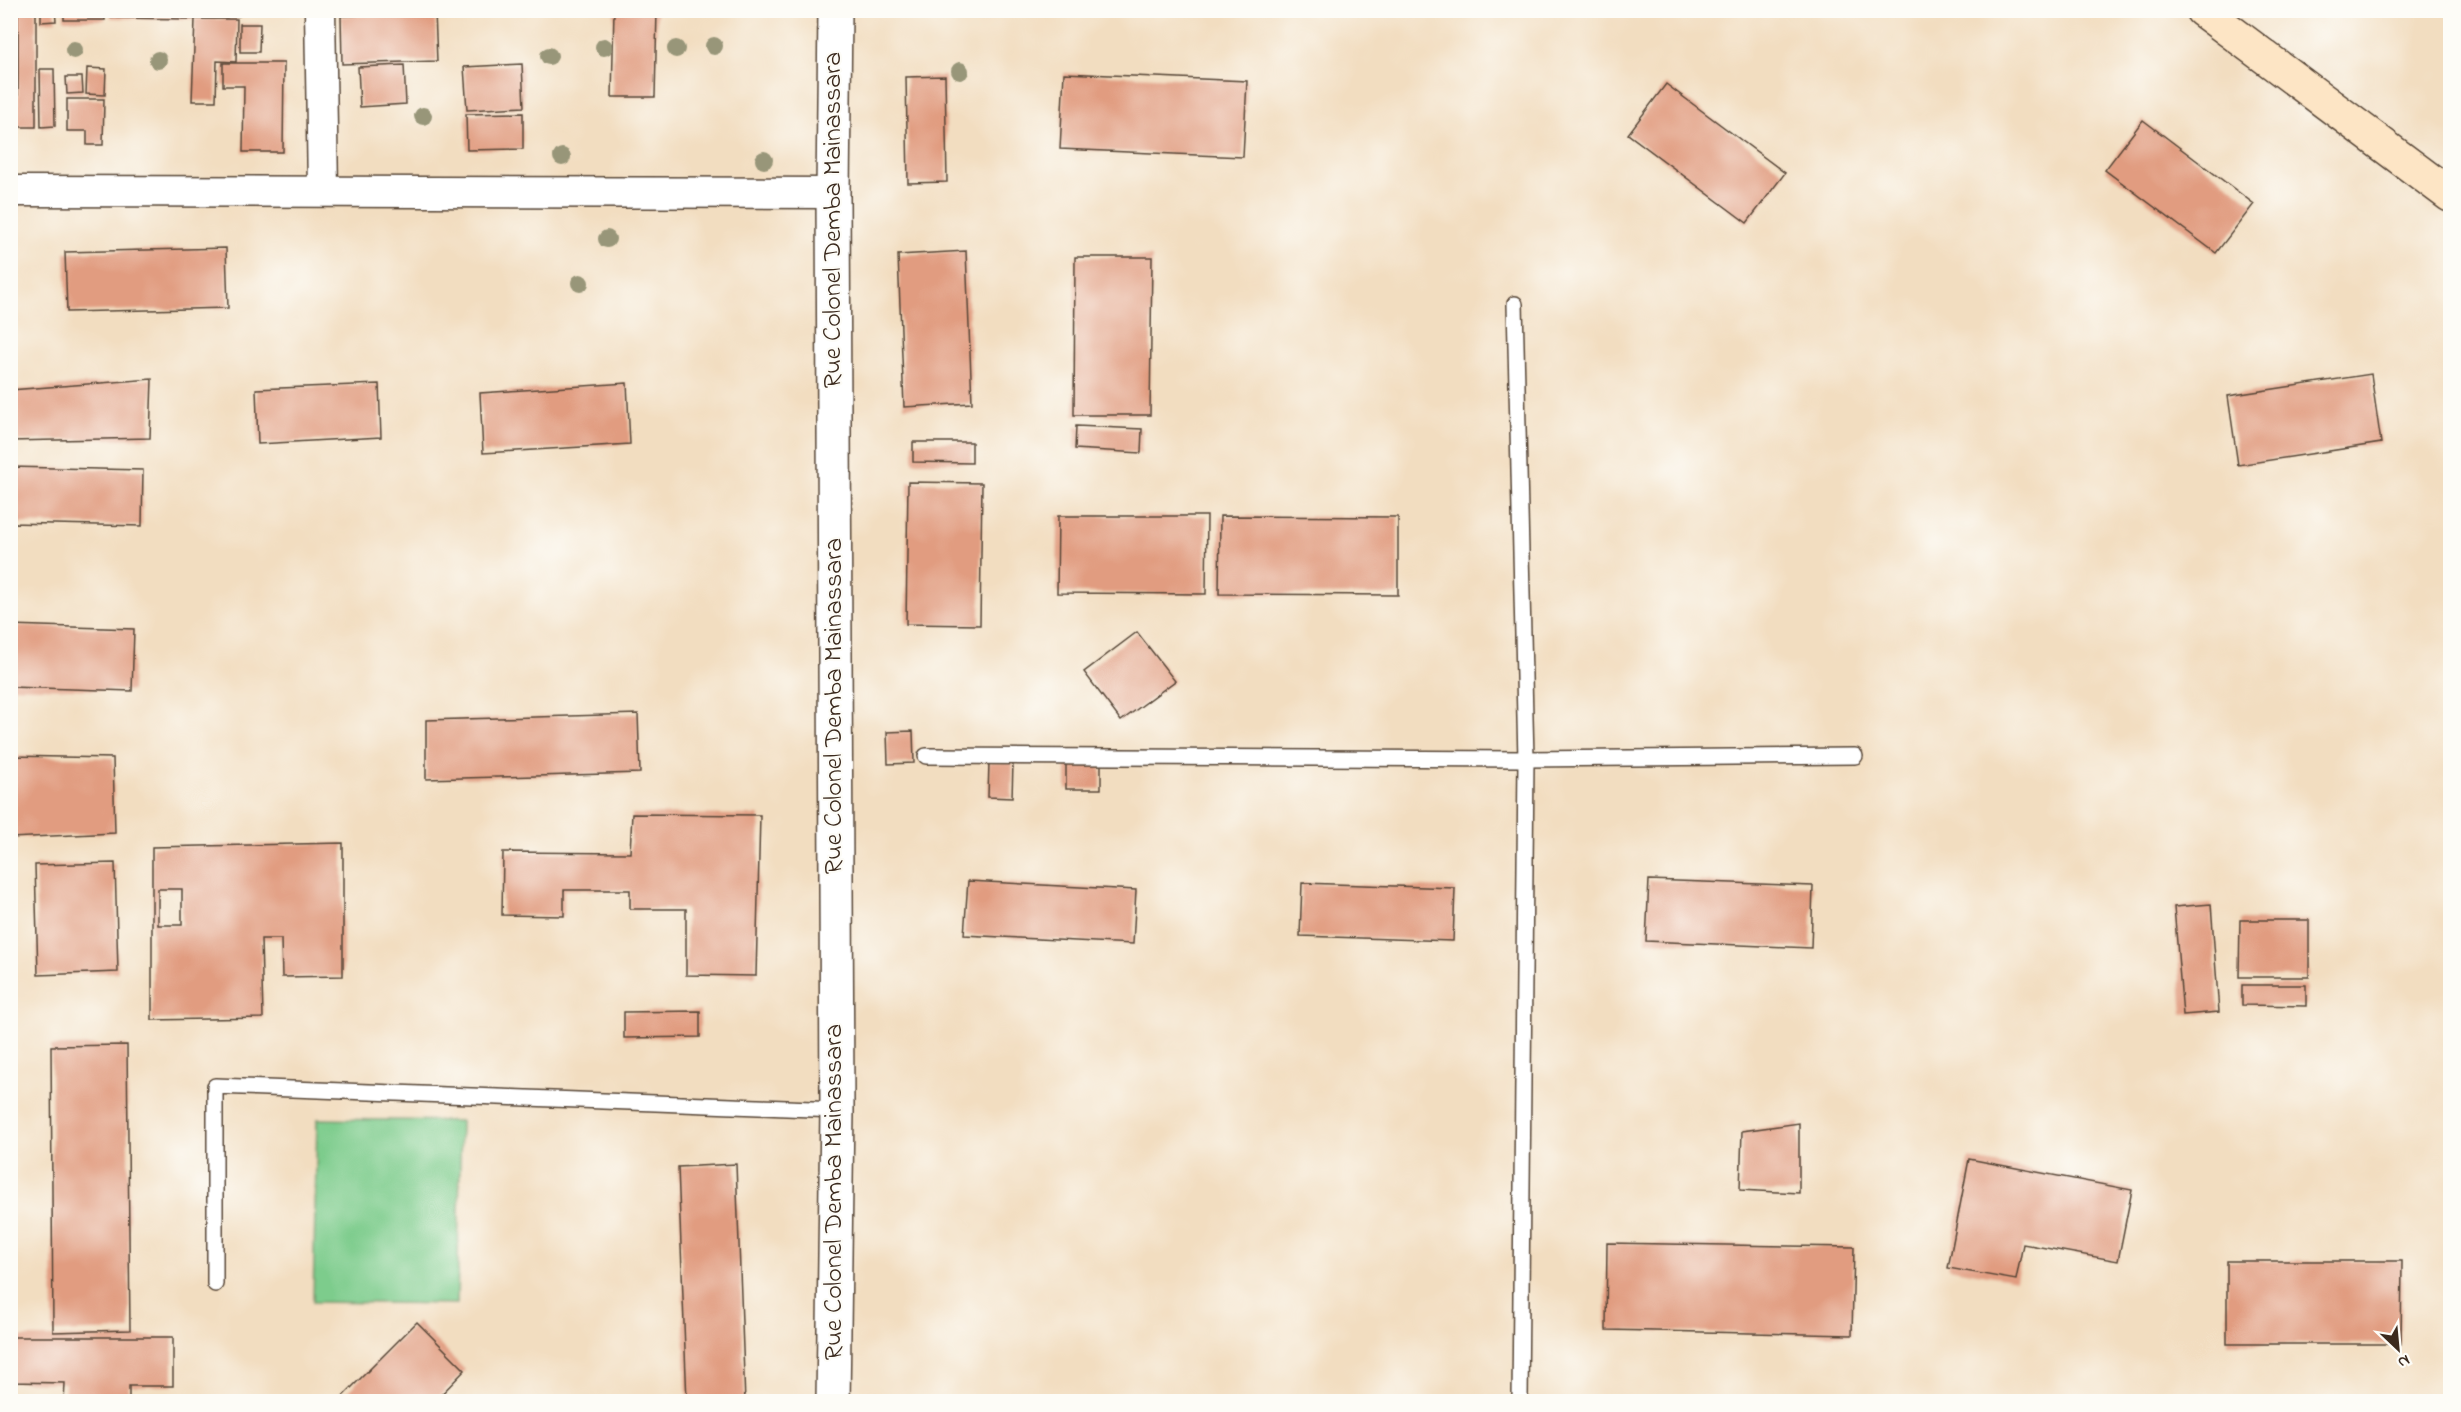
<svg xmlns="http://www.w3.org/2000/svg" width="2461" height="1412" font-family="'Indie Flower',sans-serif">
  <rect width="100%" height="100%" fill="#fdfcf7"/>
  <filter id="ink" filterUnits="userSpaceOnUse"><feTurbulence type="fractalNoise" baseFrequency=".0167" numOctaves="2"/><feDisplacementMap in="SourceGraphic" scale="12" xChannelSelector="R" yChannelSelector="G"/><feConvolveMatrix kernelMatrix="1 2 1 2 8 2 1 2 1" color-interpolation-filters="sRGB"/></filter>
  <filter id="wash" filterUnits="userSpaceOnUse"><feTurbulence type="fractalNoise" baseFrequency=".008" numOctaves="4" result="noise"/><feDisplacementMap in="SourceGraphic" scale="24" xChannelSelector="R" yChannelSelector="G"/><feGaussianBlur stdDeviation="1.35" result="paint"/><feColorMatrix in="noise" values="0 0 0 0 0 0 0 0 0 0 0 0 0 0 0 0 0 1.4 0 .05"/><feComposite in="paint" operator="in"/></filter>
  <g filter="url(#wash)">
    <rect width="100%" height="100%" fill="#f2ddc0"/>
    <polygon fill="#7dcc8c" stroke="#5c7b55" stroke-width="1.5" points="317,1119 461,1121 457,1304 313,1302"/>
    <g id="blocks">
      <g fill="#e19c80" fill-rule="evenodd">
        <rect x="18" y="10" width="18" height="117"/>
        <polygon points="41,10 55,10 56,21 41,22"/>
        <rect x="64" y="10" width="41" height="10"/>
        <polygon points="112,10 193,10 193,19 111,18"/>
        <polygon points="200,10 239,10 239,16 200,15"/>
        <polygon points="614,10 657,10 655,97 612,97"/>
        <polygon points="435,12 437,61 342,64 341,16"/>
        <polygon points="195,19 237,19 236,62 217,61 216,101 192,101"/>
        <polygon points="240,24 260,24 259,52 240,52"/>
        <polygon points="10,48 15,48 16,71 10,71"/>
        <polygon points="223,63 284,63 283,152 243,152 244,86 223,86"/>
        <polygon points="522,64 524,107 467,110 464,67"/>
        <polygon points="404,65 406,104 360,107 358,67"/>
        <polygon points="87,68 106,69 105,95 86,94"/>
        <polygon points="40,69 54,69 55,126 41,127"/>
        <polygon points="1064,73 1247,81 1243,157 1060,149"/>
        <polygon points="945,76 947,182 908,183 906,77"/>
        <polygon points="66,77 82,77 83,93 67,94"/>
        <polygon points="1666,84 1785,173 1747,223 1628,134"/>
        <polygon points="67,99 104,99 103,145 87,145 87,131 67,131"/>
        <polygon points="523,113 523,149 467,150 466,114"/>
        <polygon points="2143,120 2254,204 2216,253 2105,170"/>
        <polygon points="226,248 228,308 67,312 65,252"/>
        <polygon points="966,251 972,403 904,407 898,255"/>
        <polygon points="1075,257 1152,257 1150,415 1074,415"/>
        <polygon points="2371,374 2381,443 2238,465 2228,396"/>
        <polygon points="152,379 150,438 10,441 10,390"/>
        <polygon points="627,383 630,444 483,453 480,393"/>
        <polygon points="379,384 381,437 258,444 256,389"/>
        <polygon points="1076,426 1142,429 1141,453 1075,449"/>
        <polygon points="913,442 972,442 972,463 913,462"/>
        <polygon points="10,467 143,470 142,526 10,523"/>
        <polygon points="908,482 982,483 980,625 906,624"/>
        <polygon points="1058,516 1207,516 1206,594 1057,593"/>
        <polygon points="1220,516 1398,517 1398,595 1219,594"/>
        <polygon points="10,625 134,629 132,691 10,687"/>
        <polygon points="1137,632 1175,681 1121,721 1084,672"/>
        <polygon points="638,714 640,773 426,779 426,720"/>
        <polygon points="913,731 914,763 888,764 887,732"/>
        <polygon points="10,756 113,758 115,833 10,838"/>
        <polygon points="989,762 1013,763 1012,798 988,797"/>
        <rect x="1066" y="763" width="35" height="26"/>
        <polygon points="632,814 760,815 756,976 686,975 686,909 630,909 630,890 564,890 564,916 502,915 503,852 630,853"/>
        <path d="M343,843V976L282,977L281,939H261L263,1018L152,1020V847ZM158,889H182V925H158Z"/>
        <polygon points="115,863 118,972 38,975 35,865"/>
        <polygon points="1649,880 1813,886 1811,948 1646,941"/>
        <polygon points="968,881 1136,890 1133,944 964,935"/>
        <polygon points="1302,883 1455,888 1453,941 1300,936"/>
        <polygon points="2211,904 2219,1012 2183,1015 2174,907"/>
        <polygon points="2240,920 2309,920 2309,977 2239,977"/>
        <polygon points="2242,985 2306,985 2306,1006 2242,1005"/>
        <polygon points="700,1011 700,1037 624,1038 624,1012"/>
        <polygon points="127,1045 130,1330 53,1332 51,1046"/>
        <polygon points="1799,1123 1799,1193 1740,1190 1742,1131"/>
        <polygon points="1969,1159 2132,1190 2118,1261 2023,1244 2016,1280 1948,1268"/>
        <polygon points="736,1164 745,1402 687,1402 678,1167"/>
        <polygon points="1607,1243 1854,1247 1852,1335 1606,1330"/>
        <polygon points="2227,1261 2402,1261 2401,1344 2227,1344"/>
        <polygon points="417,1322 465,1370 434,1402 337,1402"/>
        <polygon points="10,1337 173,1337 173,1386 129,1386 129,1402 64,1402 65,1383 10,1382"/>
      </g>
    </g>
  </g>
  <g filter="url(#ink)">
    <use href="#blocks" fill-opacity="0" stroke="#564536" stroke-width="1.5"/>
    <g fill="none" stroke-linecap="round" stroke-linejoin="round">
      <defs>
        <g id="service">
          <polyline points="1515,304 1526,759 1520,1402"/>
          <polyline points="926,756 1526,759 1855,756"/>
          <polyline points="215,1284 215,1086 837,1110"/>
        </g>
        <g id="minor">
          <polyline points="320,10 323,190"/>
          <polyline points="10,191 833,193"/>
        </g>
        <polyline id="tertiary" points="833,1402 837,1110 833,193 835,10"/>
        <polyline id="secondary" points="2202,10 2450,195"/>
      </defs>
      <use href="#service" stroke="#564536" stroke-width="18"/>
      <use href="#minor" stroke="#564536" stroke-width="33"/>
      <use href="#tertiary" stroke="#564536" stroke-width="36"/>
      <use href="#secondary" stroke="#564536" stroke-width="36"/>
      <use href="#service" stroke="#fff" stroke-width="15"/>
      <use href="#minor" stroke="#fff" stroke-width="30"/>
      <use href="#tertiary" stroke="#fff" stroke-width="33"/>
      <use href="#secondary" stroke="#fde5c5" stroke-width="33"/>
    </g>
    <g fill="#989679">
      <circle cx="714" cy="46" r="9"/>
      <circle cx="604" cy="47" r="9"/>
      <circle cx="676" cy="49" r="9"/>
      <circle cx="74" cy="50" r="9"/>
      <circle cx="549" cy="56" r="9"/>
      <circle cx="158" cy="60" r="9"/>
      <circle cx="960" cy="71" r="9"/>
      <circle cx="423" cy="116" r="9"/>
      <circle cx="562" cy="157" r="9"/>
      <circle cx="764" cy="160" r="9"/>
      <circle cx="607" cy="239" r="9"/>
      <circle cx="580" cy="283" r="9"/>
    </g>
  </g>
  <g text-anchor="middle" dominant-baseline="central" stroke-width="4.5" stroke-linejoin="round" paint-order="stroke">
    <g font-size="26" fill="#3b2a1e" stroke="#fdfcf7">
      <text transform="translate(834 220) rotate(-90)">Rue Colonel Demba Mainassara</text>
      <text transform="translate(835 706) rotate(-90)">Rue Colonel Demba Mainassara</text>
      <text transform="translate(835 1192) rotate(-90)">Rue Colonel Demba Mainassara</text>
    </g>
  </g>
  <rect width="2461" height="1412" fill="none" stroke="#fdfcf7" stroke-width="36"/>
  <g transform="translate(2398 1349) rotate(154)" stroke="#fdfcf7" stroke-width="4.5" paint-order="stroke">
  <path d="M0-4.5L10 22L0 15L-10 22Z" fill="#3b2a1e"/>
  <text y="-9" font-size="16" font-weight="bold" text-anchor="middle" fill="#3b2a1e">N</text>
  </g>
</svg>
